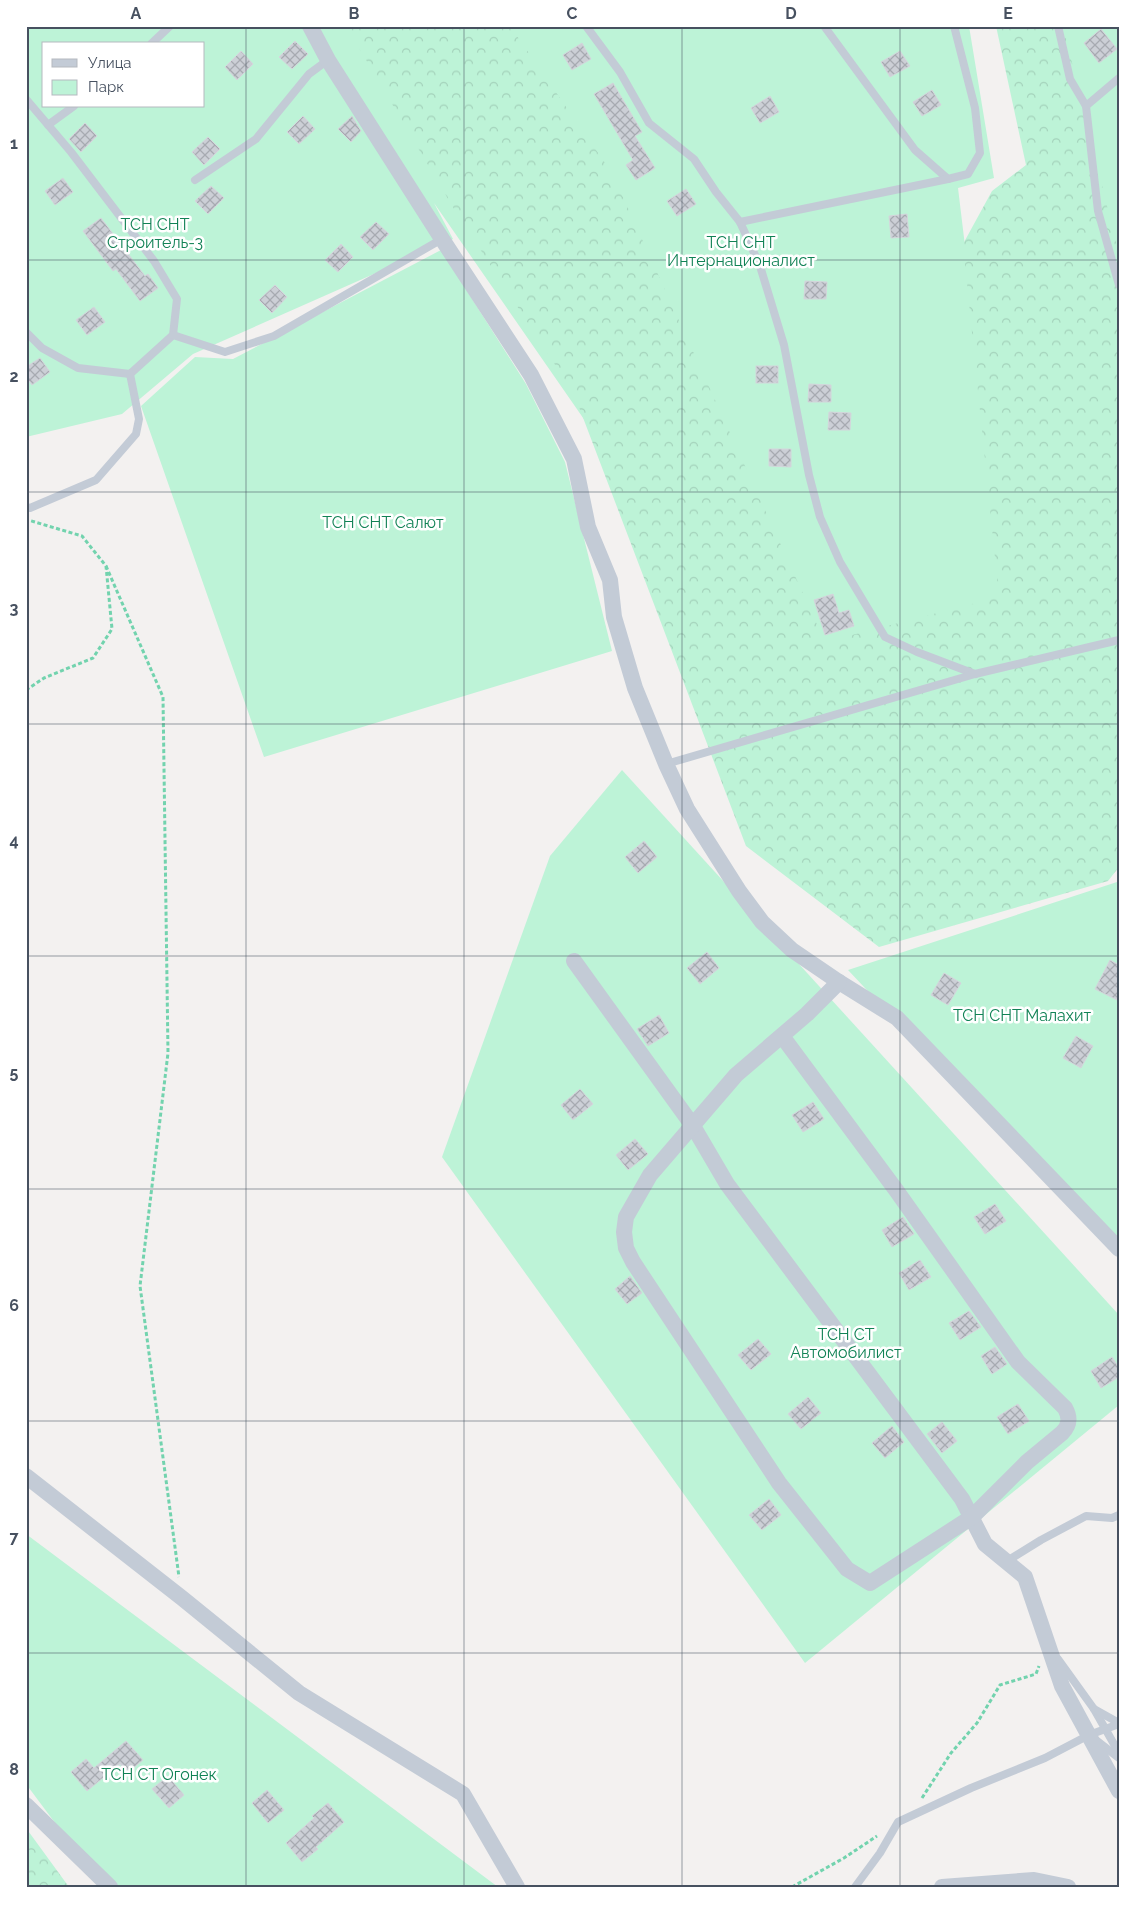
<svg xmlns="http://www.w3.org/2000/svg" width="1145" height="1913" font-family="Raleway,sans-serif">
  <defs>
    <pattern id="forest-crowns" width="20" height="18" patternUnits="userSpaceOnUse" patternTransform="scale(1.25)"><rect width="20" height="18" fill="#bdf3d7"/><path d="M2 6a3 3 0 1 1 6 0M12 15a3 3 0 1 1 6 0" fill="none" stroke="#a4d2bb"/></pattern>
    <pattern id="building-cross-hatch" width="8" height="8" patternUnits="userSpaceOnUse" patternTransform="scale(1.25)"><rect width="8" height="8" fill="#cccfd6"/><path d="M0 0l8 8M0 8l8-8" fill="none" stroke="#a7aab1"/></pattern>
  </defs>
  <rect width="100%" height="100%" fill="#f3f1f0"/>
  <g fill="#bdf3d7" fill-rule="evenodd">
    <path d="M26,26H969L994,178L958,188L1008,602L776,696L434,203L453,239L193,354L122,414L26,437ZM44,44H204V106H44Z"/>
    <polygon points="1052,26 1119,26 1119,296"/>
    <polygon points="441,250 526,384 565,462 612,651 264,757 141,406 195,357 233,359"/>
    <polygon points="622,770 1119,1315 1119,1405 805,1663 442,1157 550,856"/>
    <polygon points="1119,880 1119,1258 848,970 1117,882"/>
    <polygon points="26,1534 498,1887 103,1887 26,1784"/>
  </g>
  <g fill="url(#forest-crowns)">
    <polygon points="346,26 510,26 612,173 825,642 999,597 963,244 992,191 1026,165 996,26 1063,26 1119,255 1119,867 1108,881 879,947 746,846 574,394 454,209"/>
    <polygon points="26,1828 69,1887 26,1887"/>
  </g>
  <g fill="url(#building-cross-hatch)" stroke="#d4d6dc">
    <polygon points="1101,29 1117,49 1099,63 1084,43"/>
    <polygon points="295,41 308,54 292,69 279,57"/>
    <polygon points="582,43 591,59 572,70 563,55"/>
    <polygon points="241,51 253,64 237,80 225,67"/>
    <polygon points="900,51 910,66 890,77 881,62"/>
    <polygon points="613,83 642,132 635,136 655,168 636,180 626,165 633,160 594,94"/>
    <polygon points="932,90 941,105 922,116 913,102"/>
    <polygon points="770,96 779,112 760,123 751,108"/>
    <polygon points="303,116 315,129 299,144 287,132"/>
    <polygon points="352,116 361,131 351,142 338,129"/>
    <polygon points="85,123 97,136 81,152 69,139"/>
    <polygon points="208,137 220,149 204,165 192,152"/>
    <polygon points="63,178 73,192 55,205 45,191"/>
    <polygon points="211,186 224,198 208,214 195,201"/>
    <polygon points="686,189 696,204 677,216 667,201"/>
    <polygon points="907,214 909,237 891,238 889,216"/>
    <polygon points="101,218 145,276 148,274 158,288 140,301 116,269 113,271 83,231"/>
    <polygon points="376,222 389,234 373,250 360,237"/>
    <polygon points="341,244 353,257 338,272 325,260"/>
    <polygon points="805,281 827,282 826,299 804,299"/>
    <polygon points="275,285 287,297 272,313 259,300"/>
    <polygon points="94,307 105,322 87,335 76,320"/>
    <polygon points="40,358 50,372 32,385 26,377 26,367"/>
    <rect x="756" y="366" width="22" height="17"/>
    <polygon points="809,384 831,385 831,402 808,402"/>
    <polygon points="829,412 851,413 850,430 828,430"/>
    <polygon points="769,449 791,449 791,467 769,466"/>
    <polygon points="833,594 839,613 849,610 854,626 825,635 814,600"/>
    <polygon points="644,841 657,857 638,873 625,857"/>
    <polygon points="707,952 719,968 700,984 687,968"/>
    <polygon points="1110,960 1119,965 1119,1001 1095,989"/>
    <polygon points="944,973 961,983 948,1005 931,995"/>
    <polygon points="659,1015 669,1033 648,1046 637,1029"/>
    <polygon points="1076,1036 1093,1046 1081,1068 1063,1058"/>
    <polygon points="580,1089 593,1104 573,1120 561,1105"/>
    <polygon points="813,1102 824,1119 803,1132 792,1115"/>
    <polygon points="635,1139 648,1154 628,1170 616,1155"/>
    <polygon points="995,1204 1006,1221 985,1234 974,1217"/>
    <polygon points="903,1217 914,1234 892,1247 882,1230"/>
    <polygon points="920,1260 931,1277 909,1290 899,1273"/>
    <polygon points="630,1276 642,1293 627,1304 615,1289"/>
    <polygon points="969,1311 981,1327 960,1340 949,1323"/>
    <polygon points="758,1339 771,1354 751,1370 738,1355"/>
    <polygon points="995,1347 1007,1364 992,1374 981,1356"/>
    <polygon points="1112,1357 1119,1368 1119,1377 1101,1388 1091,1371"/>
    <polygon points="808,1397 821,1413 801,1429 788,1414"/>
    <polygon points="1018,1404 1029,1421 1008,1434 997,1417"/>
    <polygon points="942,1422 957,1441 942,1453 927,1434"/>
    <polygon points="892,1426 904,1442 885,1458 872,1443"/>
    <polygon points="769,1499 781,1515 762,1530 749,1515"/>
    <polygon points="126,1741 143,1760 127,1773 120,1764 87,1791 71,1772 86,1759 94,1768"/>
    <polygon points="168,1776 184,1795 169,1808 152,1789"/>
    <polygon points="267,1790 284,1810 268,1823 252,1803"/>
    <polygon points="328,1803 344,1822 316,1847 318,1849 302,1862 286,1843 314,1818 312,1816"/>
  </g>
  <g fill="none" stroke-linecap="round" stroke-linejoin="round">
    <g stroke="#72d3ae" stroke-width="3" stroke-dasharray="4 2.5" stroke-linecap="butt">
      <polyline points="106,566 163,697 168,1053 140,1286 179,1577"/>
      <polyline points="26,690 44,678 93,658 112,629 106,566 82,536 28,520"/>
      <polyline points="922,1798 951,1753 977,1723 1000,1685 1036,1674 1039,1666"/>
      <polyline points="792,1887 844,1858 877,1836"/>
    </g>
    <g stroke="#c3cbd6" stroke-width="8">
      <polyline points="586,26 620,72 649,123 694,159 716,192 740,222 760,266 784,345 809,475 820,517 840,562 885,637 917,652 975,674"/>
      <polyline points="824,26 915,150 948,179 968,174 980,153 975,108 954,26"/>
      <polyline points="1058,26 1070,79 1086,106 1098,211 1119,285"/>
      <polyline points="151,44 170,26"/>
      <polyline points="26,99 71,152 154,261 177,299 173,335 130,374 78,368 42,348 26,332"/>
      <polyline points="1086,106 1119,78"/>
      <polyline points="48,125 74,106"/>
      <polyline points="195,180 256,139 309,74 328,60"/>
      <polyline points="740,222 948,179"/>
      <polyline points="173,335 225,352 274,336 442,239"/>
      <polyline points="26,507 30,508 96,480 136,434 139,419 130,374"/>
      <polyline points="666,764 975,674 1119,640"/>
      <polyline points="1007,1561 1041,1540 1086,1516 1112,1518 1119,1515"/>
      <polyline points="1058,1659 1094,1709 1119,1753"/>
      <polyline points="1094,1709 1119,1723"/>
      <polyline points="1097,1741 1119,1758"/>
      <polyline points="855,1887 880,1853 898,1822 971,1788 1045,1758 1089,1735 1119,1724"/>
    </g>
    <g stroke="#c3cbd6" stroke-width="16">
      <polyline points="310,26 328,60 442,239 531,375 574,459 588,527 610,580 614,617 635,688 666,764 687,809 739,891 762,922 792,950 839,982 897,1018 1119,1249"/>
      <polyline points="574,961 693,1126 727,1184 962,1499 985,1544 1025,1577 1062,1686 1119,1791"/>
      <path d="M782,1036L896,1190L1018,1362L1065,1408C1070,1417 1070,1425 1062,1433L1027,1462L972,1517L870,1583L847,1569L779,1483L633,1262L626,1248L624,1232L626,1217L650,1175L736,1075L807,1014L839,982"/>
      <polyline points="26,1476 182,1598 299,1693 463,1794 517,1887"/>
      <polyline points="26,1805 110,1887"/>
      <polyline points="942,1887 1034,1880 1068,1887"/>
    </g>
  </g>
  <path fill="none" stroke="#475160" stroke-width="1" stroke-opacity="0.55" d="M246,26V1887M464,26V1887M682,26V1887M900,26V1887M26,260H1119M26,492H1119M26,724H1119M26,956H1119M26,1189H1119M26,1421H1119M26,1653H1119"/>
  <g text-anchor="middle" dominant-baseline="central" stroke-width="5" stroke-linejoin="round" paint-order="stroke">
    <g font-size="16" fill="#118255" stroke="#fff">
      <text x="155" y="224">ТСН СНТ<tspan x="155" dy="18">Строитель-3</tspan></text>
      <text x="741" y="242">ТСН СНТ<tspan x="741" dy="18">Интернационалист</tspan></text>
      <text x="383" y="522">ТСН СНТ Салют</text>
      <text x="1022" y="1015">ТСН СНТ Малахит</text>
      <text x="846" y="1334">ТСН СТ<tspan x="846" dy="18">Автомобилист</tspan></text>
      <text x="159" y="1774">ТСН СТ Огонек</text>
    </g>
  </g>
  <rect width="1145" height="1913" fill="none" stroke="#ffffff" stroke-width="55"/>
  <rect x="42" y="42" width="162" height="65" fill="#ffffff" stroke="#b5b9bf"/>
  <rect x="52" y="59" width="25" height="8" fill="#c3cbd6" stroke="#b5b9bf"/>
  <text x="88" y="68" font-size="15" fill="#475160">Улица</text>
  <rect x="52" y="80" width="25" height="15" fill="#bdf3d7" stroke="#b5b9bf"/>
  <text x="88" y="92" font-size="15" fill="#475160">Парк</text>
  <rect x="28" y="28" width="1090" height="1858" fill="none" stroke="#475160" stroke-width="2"/>
  <g font-size="16" text-anchor="middle" font-weight="bold" fill="#475160">
    <text x="136" y="19">A</text>
    <text x="354" y="19">B</text>
    <text x="572" y="19">C</text>
    <text x="791" y="19">D</text>
    <text x="1008" y="19">E</text>
    <text x="14" y="149">1</text>
    <text x="14" y="382">2</text>
    <text x="14" y="614">3</text>
    <text x="14" y="846">4</text>
    <text x="14" y="1078">5</text>
    <text x="14" y="1311">6</text>
    <text x="14" y="1543">7</text>
    <text x="14" y="1775">8</text>
  </g>
</svg>
